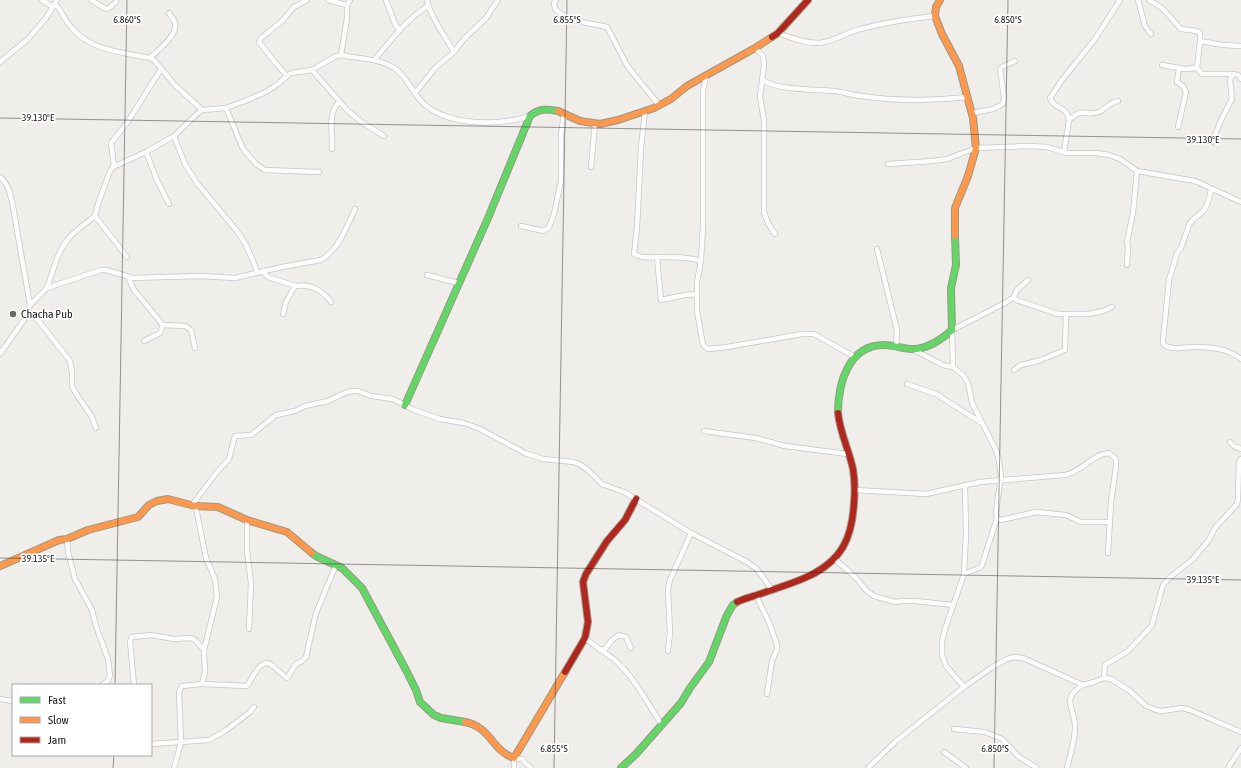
<svg xmlns="http://www.w3.org/2000/svg" width="1241" height="768" font-family="'Asap Condensed',sans-serif">
  <rect width="100%" height="100%" fill="#f0eeeb"/>
  <g fill="none" stroke-linecap="round" stroke-linejoin="round">
    <defs>
      <g id="street">
        <polyline points="42,0 53,7"/>
        <polyline points="91,0 106,9 109,8 116,2"/>
        <polyline points="328,0 347,5"/>
        <polyline points="386,0 395,24 399,30"/>
        <path d="M427,0C431,18 445,36 454,52"/>
        <polyline points="556,0 554,3 555,9 561,14 572,20 607,27 628,67 659,105"/>
        <polyline points="1138,0 1145,26 1151,34"/>
        <polyline points="1149,0 1162,8 1181,29 1197,31 1200,33 1200,41 1223,45 1241,46"/>
        <path d="M55,4C62,11 64,19 71,27C90,51 122,52 150,58L154,60L175,85L202,110"/>
        <path d="M778,33C792,38 804,43 819,43C832,42 842,35 854,31C880,23 908,19 935,16"/>
        <polyline points="1200,41 1197,68 1202,74 1233,74 1238,75 1241,79"/>
        <polyline points="755,48 763,56 764,65 760,97 764,121 764,212 768,223 775,234"/>
        <polyline points="341,55 347,18 347,5 350,0"/>
        <path d="M150,58C157,51 178,35 175,24C175,20 171,16 169,13"/>
        <path d="M374,60C391,41 406,19 428,6"/>
        <polyline points="0,62 28,39 46,18 57,0"/>
        <polyline points="1162,65 1185,69 1197,68"/>
        <polyline points="312,70 347,110 360,121 384,136"/>
        <polyline points="287,76 274,61 259,42 261,38 281,22 294,7 307,0"/>
        <polyline points="706,76 703,90 703,226 701,261 697,282 697,311 703,345 708,349 727,347 802,334 814,334 855,357"/>
        <path d="M762,79C775,91 816,89 834,91C843,92 852,95 861,96C896,101 932,101 968,97"/>
        <polyline points="415,93 436,67 454,52 464,39 486,18 498,0"/>
        <polyline points="226,108 243,149 256,164 265,170 319,172"/>
        <path d="M645,111L641,148L637,227L634,254C643,259 650,257 659,257C674,257 688,257 701,261"/>
        <polyline points="972,113 993,109 1003,104 1004,98 1000,69 1002,67 1015,61"/>
        <path d="M1069,120C1084,106 1086,117 1099,112C1106,109 1110,102 1118,101"/>
        <polyline points="1178,127 1186,92 1183,86 1177,82 1179,68"/>
        <polyline points="174,136 185,164 197,183 237,231 246,245 258,273"/>
        <polyline points="1212,142 1222,118 1232,99 1230,80 1233,74"/>
        <path d="M332,149C333,133 327,114 339,102"/>
        <polyline points="146,152 157,180 169,204"/>
        <path d="M1064,152L1069,120C1067,105 1054,110 1050,98L1062,80L1095,39L1120,0"/>
        <polyline points="888,164 933,161 947,159 976,148 1029,146 1047,147 1067,153 1096,153 1109,155 1120,159 1137,171 1195,181 1241,202"/>
        <polyline points="114,166 111,143 127,123 161,69"/>
        <polyline points="591,167 595,124"/>
        <path d="M0,177C8,183 9,191 12,201L30,305L26,317L0,354"/>
        <path d="M1211,190C1209,197 1209,206 1203,211C1198,217 1193,217 1189,225L1181,248L1177,253L1169,280L1163,340V344C1173,352 1186,346 1197,347C1212,347 1229,349 1241,359"/>
        <polyline points="521,226 544,231 549,227 554,214 561,181 561,135 564,114"/>
        <polyline points="877,249 897,330 896,347"/>
        <path d="M127,257L95,216L98,204L110,171L113,167L146,152L174,136L198,113L202,110L226,108L245,101L266,92L278,84L287,76L291,73L312,70L336,56L341,55C359,59 382,58 397,70C408,79 413,94 424,104C448,126 500,126 530,116"/>
        <polyline points="657,257 661,300 685,295 697,294"/>
        <polyline points="1127,265 1128,248 1127,242 1133,213 1137,171"/>
        <polyline points="263,272 268,277 295,286"/>
        <polyline points="427,275 458,283"/>
        <polyline points="128,277 134,290 163,325 185,326 191,330 195,348"/>
        <polyline points="1028,280 1017,290 1014,297 1016,300 1058,314 1089,314 1103,311 1112,307"/>
        <path d="M47,288C53,271 57,253 68,239C76,230 86,223 95,216"/>
        <path d="M30,305L47,288L101,270H106L133,278L200,276L235,278L282,267L321,260C338,250 347,227 355,209"/>
        <polyline points="28,312 37,319 70,361 72,372 72,386 75,392 92,417 96,428"/>
        <path d="M283,314L286,302L295,286C310,284 322,290 331,302"/>
        <polyline points="144,341 160,333 163,325"/>
        <polyline points="912,349 943,365 953,367 963,375 968,383 972,403 995,448 999,460 1001,476 996,512 997,518 1001,520 1036,512 1066,515 1081,522 1110,522"/>
        <polyline points="953,367 952,330 1005,303 1014,297"/>
        <polyline points="1014,370 1021,365 1038,361 1065,350 1066,314"/>
        <polyline points="907,384 936,394 980,422"/>
        <polyline points="704,431 756,438 785,446 848,454"/>
        <polyline points="1230,442 1234,446 1241,449"/>
        <path d="M855,490L926,494L980,482L1065,475C1082,472 1092,454 1109,453L1116,459V467L1111,502L1108,553"/>
        <polyline points="192,505 217,472 229,459 235,436 251,435 276,415 295,411 305,406 328,401 347,392 353,391 358,391 371,396 393,399 414,410 440,419 464,423 480,429 525,453 543,459 574,462 581,465 589,471 602,484 624,492 691,533 747,562 757,569 772,590"/>
        <polyline points="247,520 247,551 251,583 249,629"/>
        <polyline points="67,539 68,552 75,579 92,610 96,626 108,659 110,675 108,681 102,685"/>
        <polyline points="835,559 857,579 866,590 874,596 895,602 902,601 915,601 953,605"/>
        <polyline points="964,574 979,568 982,565 997,518"/>
        <polyline points="756,595 770,625 777,645 777,649 772,661 767,694"/>
        <path d="M585,638C595,646 605,653 615,660C635,678 647,703 662,725"/>
        <polyline points="600,650 605,649 612,640 619,635 626,637 631,648"/>
        <polyline points="668,651 670,633 668,589 670,580 691,533"/>
        <polyline points="1104,678 1105,665 1128,651 1147,631 1152,625 1163,585 1169,578 1192,560 1209,540 1215,528 1237,504 1238,499 1239,462 1241,459"/>
        <path d="M202,684L247,686C252,679 261,655 273,666C277,670 282,674 287,678L296,664L302,661L306,657L316,613L336,565"/>
        <polyline points="134,685 130,641 132,637 151,635 174,639 189,638 194,639 204,650"/>
        <polyline points="964,687 946,666 942,655 942,641 945,629 964,574 966,533 965,485"/>
        <polyline points="0,699 13,701"/>
        <polyline points="954,729 985,732 1002,739 1019,757 1037,768"/>
        <polyline points="151,744 209,740 225,731 250,712 254,707"/>
        <polyline points="944,752 966,768"/>
        <polyline points="174,768 181,743 179,692 182,686 202,684 205,672 204,650 217,597 215,579 206,558 197,513 195,506"/>
        <polyline points="514,768 514,758 522,759 526,764 531,768"/>
        <polyline points="868,768 895,742 964,687 991,668 1007,659 1014,657 1023,658 1083,685 1094,682 1104,678 1111,679 1130,691 1146,706 1156,710 1162,711 1182,708 1190,710 1241,732"/>
        <path d="M1067,768C1070,755 1075,741 1075,728C1076,709 1059,699 1083,685"/>
        <polyline points="1228,768 1241,748"/>
      </g>
      <g id="fast">
        <path d="M405,405L488,218L530,116C539,108 547,109 558,111"/>
        <path d="M838,413C838,384 848,345 884,345C895,345 906,350 917,349C931,347 942,339 952,330L951,288L956,265L955,236"/>
        <polyline points="312,553 316,556 342,568 362,588 406,670 416,690 420,702 434,715 441,718 465,722"/>
        <polyline points="621,768 636,754 681,703 690,688 709,662 727,615 733,605 737,602"/>
      </g>
      <g id="slow">
        <polyline points="940,0 936,7 935,16 942,34 959,66 973,118 976,148 968,176 955,208 955,236"/>
        <polyline points="558,111 580,121 600,124 618,120 654,108 671,99 687,86 755,48 772,37"/>
        <polyline points="0,566 59,540 67,539 88,530 138,517 149,505 157,501 168,499 195,506 218,507 247,520 287,532 312,553"/>
        <path d="M465,722C491,727 492,751 514,758L565,672"/>
      </g>
      <g id="jam">
        <polyline points="772,37 778,33 808,0"/>
        <path d="M737,602C743,599 750,597 757,595C774,589 792,584 809,576C842,560 852,538 854,503C855,492 855,481 853,469C849,450 840,433 838,413"/>
        <polyline points="565,672 585,638 588,622 583,582 586,574 607,541 625,520 636,499"/>
      </g>
    </defs>
    <use href="#street" stroke="#c9c8c7" stroke-width="6"/>
    <use href="#fast" stroke="#999a82" stroke-width="8"/>
    <use href="#slow" stroke="#999a82" stroke-width="8"/>
    <use href="#jam" stroke="#999a82" stroke-width="8"/>
    <use href="#street" stroke="#fdfcfc" stroke-width="4.5"/>
    <use href="#fast" stroke="#63d668" stroke-width="6"/>
    <use href="#slow" stroke="#ff974d" stroke-width="6"/>
    <use href="#jam" stroke="#b3261e" stroke-width="6"/>
  </g>
  <path fill="none" stroke="#222" stroke-width="1" stroke-opacity="0.45" d="M0,118L1241,139M0,558L1241,580M115,685L127,0M113,768L114,755M554,768L567,0M994,768L1008,0"/>
  <circle fill="#6a6968" stroke="#fff" stroke-width="1.5" cx="13" cy="314" r="4"/>
  <g text-anchor="middle" dominant-baseline="central" stroke-width="3.5" stroke-linejoin="round" paint-order="stroke">
    <g font-size="12" fill="#222" stroke="#fff" text-anchor="start">
      <text x="21" y="314">Chacha Pub</text>
    </g>
  </g>
  <g font-size="10" text-anchor="middle" fill="#222" stroke="#fff" stroke-width="3.5" stroke-linejoin="round" paint-order="stroke">
    <text x="127" y="23">6.860°S</text>
    <text x="567" y="23">6.855°S</text>
    <text x="1008" y="23">6.850°S</text>
    <text x="38" y="121">39.130°E</text>
    <text x="1203" y="143">39.130°E</text>
    <text x="38" y="562">39.135°E</text>
    <text x="1203" y="583">39.135°E</text>
    <text x="554" y="752">6.855°S</text>
    <text x="995" y="752">6.850°S</text>
  </g>
  <rect x="12" y="684" width="140" height="72" fill="#ffffff" stroke="#a7a7a7"/>
  <rect x="20" y="697" width="20" height="6" fill="#63d668" stroke="#a7a7a7"/>
  <text x="48" y="704" font-size="12" fill="#222222">Fast</text>
  <rect x="20" y="717" width="20" height="6" fill="#ff974d" stroke="#a7a7a7"/>
  <text x="48" y="724" font-size="12" fill="#222222">Slow</text>
  <rect x="20" y="737" width="20" height="6" fill="#b3261e" stroke="#a7a7a7"/>
  <text x="48" y="744" font-size="12" fill="#222222">Jam</text>
</svg>
